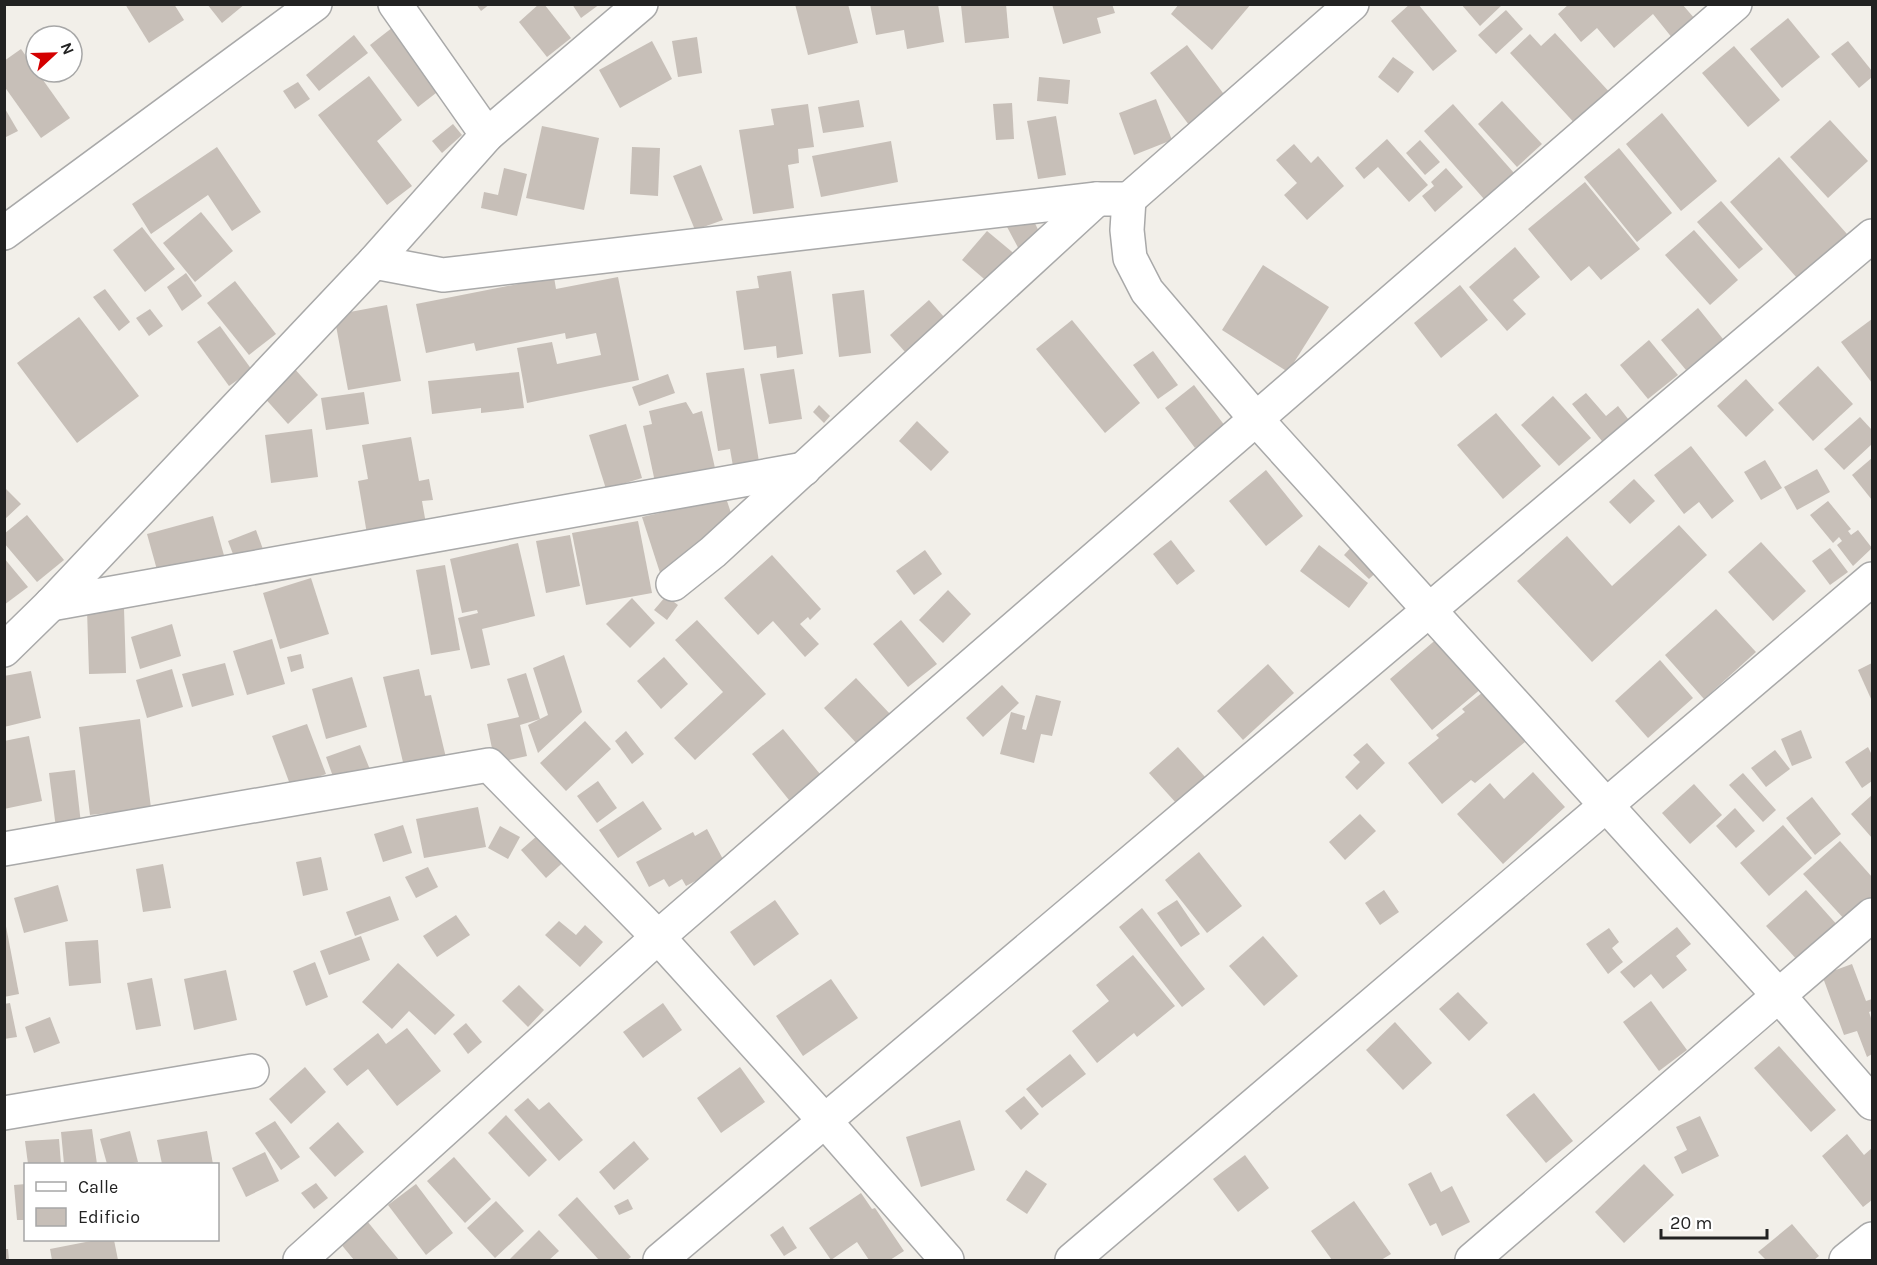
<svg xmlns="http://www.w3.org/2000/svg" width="1877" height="1265" font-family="Karla,sans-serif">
  <rect width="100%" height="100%" fill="#f2efe9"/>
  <g fill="#c7bfb8">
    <polygon points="125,4 174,4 184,20 149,43"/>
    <polygon points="207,4 245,4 222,23"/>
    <polygon points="476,4 490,4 481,11"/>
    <polygon points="539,4 544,4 571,38 547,57 519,22"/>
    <polygon points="572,4 600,4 581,18"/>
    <polygon points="795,4 848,4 858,43 808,55"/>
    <polygon points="870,4 938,4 944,42 907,49 904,30 876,35"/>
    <polygon points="1006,4 1009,38 965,43 961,5"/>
    <polygon points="1052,4 1112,4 1115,13 1097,18 1101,33 1063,44"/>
    <polygon points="1179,4 1251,4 1212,50 1171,14"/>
    <polygon points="1410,4 1418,4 1457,51 1433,71 1391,21"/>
    <polygon points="1461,4 1503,4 1480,26"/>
    <polygon points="1569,4 1682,4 1695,19 1673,39 1653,14 1614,48 1597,28 1581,42 1558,14"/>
    <polygon points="1506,10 1523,29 1496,54 1478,35"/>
    <polygon points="1788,18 1820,57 1782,88 1750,49"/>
    <polygon points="397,24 445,86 418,107 370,45"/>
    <polygon points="1555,33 1613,96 1579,128 1510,53 1530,34 1541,46"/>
    <polygon points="354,35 368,53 319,91 306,75"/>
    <polygon points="697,37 702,73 678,77 672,41"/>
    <polygon points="652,41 672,79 620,108 599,70"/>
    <polygon points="1848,41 1872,71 1872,77 1859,88 1831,54"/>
    <polygon points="1187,45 1226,97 1189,125 1150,73"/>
    <polygon points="1734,46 1780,100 1748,127 1702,73"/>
    <polygon points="21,49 70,118 41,138 4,86 4,61"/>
    <polygon points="1393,57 1414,72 1398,93 1378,77"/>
    <polygon points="369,76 402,120 377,141 412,186 387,205 318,115"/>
    <polygon points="1039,77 1070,80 1068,104 1037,101"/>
    <polygon points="298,82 310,99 295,109 283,91"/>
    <polygon points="1156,99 1172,140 1134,155 1119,113"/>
    <polygon points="859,100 864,127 823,133 818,107"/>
    <polygon points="1502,101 1542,144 1517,167 1478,124"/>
    <polygon points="1012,103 1014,139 996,140 993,104"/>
    <polygon points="808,104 814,147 798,149 799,163 788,165 794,208 753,214 739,130 774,125 771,109"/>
    <polygon points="1453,104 1514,173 1484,199 1424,131"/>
    <polygon points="4,107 18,131 4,138"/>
    <polygon points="1662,113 1717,181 1681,211 1626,144"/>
    <polygon points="1056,116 1066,175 1038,179 1027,121"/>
    <polygon points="1830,120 1868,161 1828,198 1790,157"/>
    <polygon points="453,124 462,135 442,153 432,141"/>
    <polygon points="542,126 599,138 584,210 526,198"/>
    <polygon points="1387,139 1428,185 1409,202 1378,167 1364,179 1355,168"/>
    <polygon points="1420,140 1440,162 1425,175 1406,153"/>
    <polygon points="891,141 898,182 821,197 812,156"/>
    <polygon points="1294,144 1311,163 1318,156 1344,186 1307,220 1284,195 1297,183 1276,160"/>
    <polygon points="217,147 261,212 232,231 208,195 151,234 132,204"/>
    <polygon points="632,147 660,148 658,196 630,194"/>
    <polygon points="1619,148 1672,213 1637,242 1584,177"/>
    <polygon points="1779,157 1847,234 1797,278 1730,202"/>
    <polygon points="701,165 723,220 695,230 673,176"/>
    <polygon points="504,168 527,174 517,216 481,208 484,192 498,195"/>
    <polygon points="1446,168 1463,187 1435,212 1422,196 1434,186 1431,182"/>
    <polygon points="1585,182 1640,249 1601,280 1589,266 1571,281 1528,229"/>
    <polygon points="1721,201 1763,249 1739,269 1697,222"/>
    <polygon points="201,212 233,251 195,282 163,243"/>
    <polygon points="1030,213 1045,244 1022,255 1006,225"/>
    <polygon points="142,227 175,269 145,292 113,250"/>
    <polygon points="1694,230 1738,280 1710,305 1665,255"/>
    <polygon points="987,231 1023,261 997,290 962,260"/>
    <polygon points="1515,247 1540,277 1513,300 1526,314 1507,331 1469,287"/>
    <polygon points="1263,265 1329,307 1288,372 1222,330"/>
    <polygon points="791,271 803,354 777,358 776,346 744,350 736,291 759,288 757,276"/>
    <polygon points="186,273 202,296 182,311 167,287"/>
    <polygon points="554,277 556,289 618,277 639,380 527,403 517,348 552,342 557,364 601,355 596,333 566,339 565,333 476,351 474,343 426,353 416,304"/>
    <polygon points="235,281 276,334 249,355 207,303"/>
    <polygon points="1460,285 1488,320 1441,358 1414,323"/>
    <polygon points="105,289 130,322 119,331 93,297"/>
    <polygon points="864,290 871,353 839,357 832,294"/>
    <polygon points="929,300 953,327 914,362 890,335"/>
    <polygon points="387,305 401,381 348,390 334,315"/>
    <polygon points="1698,308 1723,339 1686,370 1661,340"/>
    <polygon points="150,309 163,326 149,336 136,318"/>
    <polygon points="79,317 139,396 77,443 17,363"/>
    <polygon points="1872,319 1872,383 1841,342"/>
    <polygon points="1072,320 1140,403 1105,433 1036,349"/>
    <polygon points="220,326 252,370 229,386 197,342"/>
    <polygon points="1649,340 1678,375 1648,399 1620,365"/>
    <polygon points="1153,351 1178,385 1158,399 1133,365"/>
    <polygon points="1818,366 1853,404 1813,441 1778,403"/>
    <polygon points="293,367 318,395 288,424 262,395"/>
    <polygon points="744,368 760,468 734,472 730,449 718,451 706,373"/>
    <polygon points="794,369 802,419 769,424 760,374"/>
    <polygon points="519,372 524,408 481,413 481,408 432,414 428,381"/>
    <polygon points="668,374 675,393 639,406 632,387"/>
    <polygon points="1746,379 1774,410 1746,437 1717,406"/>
    <polygon points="1194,385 1225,426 1195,448 1165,408"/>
    <polygon points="364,392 369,424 326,430 321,398"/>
    <polygon points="1586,393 1606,416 1618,406 1632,424 1606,446 1572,404"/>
    <polygon points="1553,396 1591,438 1559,466 1521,425"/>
    <polygon points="686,402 693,414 702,411 715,468 655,482 643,426 652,424 649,411"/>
    <polygon points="819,405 830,416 824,423 813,412"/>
    <polygon points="1496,413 1541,466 1503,499 1457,445"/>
    <polygon points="1860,417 1872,430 1872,444 1844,470 1824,449"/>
    <polygon points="917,421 949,452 931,471 899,441"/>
    <polygon points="626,424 642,478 606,489 589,435"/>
    <polygon points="312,429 318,477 271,483 265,435"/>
    <polygon points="411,437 419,481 429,479 433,500 422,501 426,524 367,534 358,481 368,479 362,445"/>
    <polygon points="1691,446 1734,501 1712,519 1699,502 1684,514 1654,475"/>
    <polygon points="1872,458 1872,500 1852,475"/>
    <polygon points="1765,460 1782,488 1761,500 1744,472"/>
    <polygon points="1817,469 1830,492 1797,510 1784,487"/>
    <polygon points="1266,470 1303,516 1266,546 1229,501"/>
    <polygon points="1634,479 1655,501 1630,524 1609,502"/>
    <polygon points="4,487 21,504 4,520"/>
    <polygon points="726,498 736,528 663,582 642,517"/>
    <polygon points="1828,501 1851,529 1848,531 1851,535 1858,530 1872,548 1853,566 1837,545 1842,541 1839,537 1833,543 1810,515"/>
    <polygon points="27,515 64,560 37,582 4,543 4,534"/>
    <polygon points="213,516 225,559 159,577 147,534"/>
    <polygon points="638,521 652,593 586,605 572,533"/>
    <polygon points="1679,525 1707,555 1592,662 1517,581 1567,536 1612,586"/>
    <polygon points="256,530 264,552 236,562 228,541"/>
    <polygon points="570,535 580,586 546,593 536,541"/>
    <polygon points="1171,540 1195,571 1177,585 1153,554"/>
    <polygon points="1761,542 1806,591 1773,621 1728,572"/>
    <polygon points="518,543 535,616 482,629 490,665 471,669 458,618 478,613 477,610 462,613 450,559"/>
    <polygon points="1355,543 1381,568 1369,579 1344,555"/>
    <polygon points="1319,545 1368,583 1349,608 1300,571"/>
    <polygon points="1830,548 1848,572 1830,585 1812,561"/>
    <polygon points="925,550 942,574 914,595 896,571"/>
    <polygon points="772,555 821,609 810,620 808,617 800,624 819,644 805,657 773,621 758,635 724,598"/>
    <polygon points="4,558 28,587 4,605"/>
    <polygon points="445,565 460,650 431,655 416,570"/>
    <polygon points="311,578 329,634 280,649 263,593"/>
    <polygon points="948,590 971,614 943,643 919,620"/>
    <polygon points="666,596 678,605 667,620 654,610"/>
    <polygon points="632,598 655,623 630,648 606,624"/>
    <polygon points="124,609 126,673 89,674 87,610"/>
    <polygon points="1716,609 1756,652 1704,699 1665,655"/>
    <polygon points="697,620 766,694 695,760 674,738 723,692 675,640"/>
    <polygon points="901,620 937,664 908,687 873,644"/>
    <polygon points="172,624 181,656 140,669 131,637"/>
    <polygon points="1439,637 1482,688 1432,730 1390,679"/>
    <polygon points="272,639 285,684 247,695 233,651"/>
    <polygon points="301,654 304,668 291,672 287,657"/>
    <polygon points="564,655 582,712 538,753 528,725 540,719 520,725 527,756 495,763 487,724 519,717 507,679 526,673 540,719 548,715 533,668"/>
    <polygon points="664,657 688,684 661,709 637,681"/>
    <polygon points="1660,660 1693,698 1648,738 1615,701"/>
    <polygon points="225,663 234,695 192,707 182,674"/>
    <polygon points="1872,663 1872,701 1858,670"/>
    <polygon points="1268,664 1294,693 1243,740 1217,711"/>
    <polygon points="172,669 183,707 147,718 136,680"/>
    <polygon points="419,669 425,696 431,695 448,766 406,775 383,677"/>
    <polygon points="31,671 41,718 4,727 4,676"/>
    <polygon points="352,677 367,727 326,739 312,689"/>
    <polygon points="856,678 891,715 859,746 824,708"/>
    <polygon points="1002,685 1019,703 983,737 966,718"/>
    <polygon points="1483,692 1525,742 1475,783 1471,780 1442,804 1408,763 1439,738 1436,735 1465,712 1462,709"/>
    <polygon points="1036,695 1061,701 1052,736 1041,734 1034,763 1000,754 1011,712 1025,716 1022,729 1026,730"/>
    <polygon points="140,719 151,808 90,815 79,727"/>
    <polygon points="585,721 611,749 566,791 540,763"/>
    <polygon points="307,724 326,774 291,787 272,736"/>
    <polygon points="783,729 820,774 789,800 752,754"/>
    <polygon points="1801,730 1812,758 1792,766 1781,739"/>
    <polygon points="626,731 644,754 632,764 615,741"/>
    <polygon points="29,736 42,801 4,809 4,741"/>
    <polygon points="1367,743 1385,763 1357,790 1345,777 1360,762 1353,755"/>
    <polygon points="360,745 371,772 336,785 326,757"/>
    <polygon points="1178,747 1206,778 1177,804 1149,773"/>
    <polygon points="1868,747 1872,755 1872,781 1862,788 1845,762"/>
    <polygon points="1775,750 1790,769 1766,787 1751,768"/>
    <polygon points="75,770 82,833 57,836 49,773"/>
    <polygon points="1533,772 1565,807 1503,864 1457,814 1490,783 1504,799"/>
    <polygon points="1743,773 1776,810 1763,822 1729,785"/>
    <polygon points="598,781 617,808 597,823 577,796"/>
    <polygon points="1694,784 1722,815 1690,844 1662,813"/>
    <polygon points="1872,795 1872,838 1851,814"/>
    <polygon points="1812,797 1841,834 1815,855 1786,818"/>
    <polygon points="643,801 662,829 618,858 599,830"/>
    <polygon points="478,807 486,847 424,858 416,819"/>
    <polygon points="1735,808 1755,831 1736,848 1716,826"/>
    <polygon points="1360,814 1376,831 1345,860 1329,842"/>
    <polygon points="403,825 412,853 383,862 374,834"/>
    <polygon points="1783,825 1812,858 1769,896 1740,863"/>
    <polygon points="500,826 520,837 508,859 488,848"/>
    <polygon points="546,828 571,855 546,878 521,850"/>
    <polygon points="707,829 726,865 686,886 682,879 669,887 664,879 649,887 636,862 693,832 695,836"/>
    <polygon points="1840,841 1872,877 1872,897 1846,921 1803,874"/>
    <polygon points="1199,852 1242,906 1207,933 1165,880"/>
    <polygon points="321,857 328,890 303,896 296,862"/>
    <polygon points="163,864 171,908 143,912 136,869"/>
    <polygon points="428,867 438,887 416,898 405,877"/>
    <polygon points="58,885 68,921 24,933 14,898"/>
    <polygon points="1384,890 1399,912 1380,925 1365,903"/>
    <polygon points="1806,890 1839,927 1799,962 1766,926"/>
    <polygon points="390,896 399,920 355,936 346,912"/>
    <polygon points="775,900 799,934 754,966 730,932"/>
    <polygon points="1177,900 1200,934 1181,947 1157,913"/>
    <polygon points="1142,908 1205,989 1182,1007 1119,927"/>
    <polygon points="456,915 470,935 437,957 423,936"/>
    <polygon points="4,916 19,994 4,997"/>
    <polygon points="559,921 576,935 585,925 603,942 580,967 545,935"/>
    <polygon points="1677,927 1691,944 1676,956 1687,970 1663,989 1651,974 1634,988 1620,972"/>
    <polygon points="1609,928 1619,942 1612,948 1623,962 1608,974 1586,944"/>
    <polygon points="361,936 370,960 329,975 320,951"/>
    <polygon points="1263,936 1298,976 1264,1006 1229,966"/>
    <polygon points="98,940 101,983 69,986 65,942"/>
    <polygon points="1133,955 1175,1006 1137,1037 1134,1033 1097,1063 1072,1031 1109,1001 1096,985"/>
    <polygon points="315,962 328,997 306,1006 293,971"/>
    <polygon points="398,963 455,1015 435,1035 409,1011 392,1029 362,1002"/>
    <polygon points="1852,964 1866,1001 1872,999 1872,1011 1869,1012 1872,1021 1872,1054 1867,1057 1857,1031 1844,1035 1822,975"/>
    <polygon points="226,970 237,1020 194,1030 184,979"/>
    <polygon points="152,978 161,1026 136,1030 127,983"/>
    <polygon points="831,979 858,1018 803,1056 776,1016"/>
    <polygon points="519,985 544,1010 528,1027 502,1001"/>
    <polygon points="1458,992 1488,1023 1469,1041 1439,1009"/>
    <polygon points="1651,1001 1687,1050 1659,1071 1623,1022"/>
    <polygon points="10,1003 17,1037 4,1039 4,1004"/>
    <polygon points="663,1003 682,1030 643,1058 623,1032"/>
    <polygon points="50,1017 60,1043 34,1053 25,1027"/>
    <polygon points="1395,1022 1432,1063 1403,1090 1366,1050"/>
    <polygon points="466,1023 482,1042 468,1054 453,1034"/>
    <polygon points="407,1028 441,1071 397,1106 368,1069 347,1086 333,1069 378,1033 386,1044"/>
    <polygon points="1779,1046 1836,1110 1811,1132 1754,1068"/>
    <polygon points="1070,1054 1086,1074 1042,1108 1026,1089"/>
    <polygon points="305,1067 326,1092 291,1124 269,1099"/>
    <polygon points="740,1067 765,1102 721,1133 697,1098"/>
    <polygon points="1534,1093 1573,1141 1546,1163 1506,1115"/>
    <polygon points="1024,1096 1039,1114 1021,1130 1005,1111"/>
    <polygon points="528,1098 539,1110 549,1102 583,1140 559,1161 514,1110"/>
    <polygon points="506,1115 547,1160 529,1177 488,1133"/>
    <polygon points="1700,1116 1719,1156 1682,1174 1674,1157 1687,1150 1676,1127"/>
    <polygon points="960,1120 975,1170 921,1187 906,1137"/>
    <polygon points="275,1121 300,1157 281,1170 255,1133"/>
    <polygon points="338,1122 364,1152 335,1177 309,1148"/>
    <polygon points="92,1129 97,1164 64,1164 61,1132"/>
    <polygon points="130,1131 138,1162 127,1164 107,1164 100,1139"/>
    <polygon points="207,1131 213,1164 162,1164 157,1140"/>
    <polygon points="1847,1134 1864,1155 1872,1148 1872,1200 1863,1207 1822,1156"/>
    <polygon points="59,1139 61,1164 28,1164 25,1141"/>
    <polygon points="634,1141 649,1159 614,1190 599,1172"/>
    <polygon points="265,1152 279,1181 246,1197 232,1168"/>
    <polygon points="1245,1155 1269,1188 1238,1212 1213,1179"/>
    <polygon points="454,1157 491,1199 465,1223 427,1181"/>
    <polygon points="1644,1164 1674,1195 1624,1243 1595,1212"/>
    <polygon points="1026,1170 1047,1184 1027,1214 1006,1200"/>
    <polygon points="1431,1172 1441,1192 1452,1186 1470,1222 1442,1236 1436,1223 1430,1226 1408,1184"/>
    <polygon points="316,1183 328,1198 314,1209 301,1193"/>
    <polygon points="26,1184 26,1220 17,1220 14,1185"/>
    <polygon points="416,1184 453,1233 426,1255 388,1205"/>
    <polygon points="861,1193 872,1209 875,1208 904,1251 890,1260 869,1260 857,1242 831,1260 809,1228"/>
    <polygon points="577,1197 631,1257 627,1260 599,1260 558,1215"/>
    <polygon points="628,1199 633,1209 619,1215 614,1206"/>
    <polygon points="496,1201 524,1231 495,1258 467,1228"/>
    <polygon points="1354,1201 1391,1254 1381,1260 1332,1260 1311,1231"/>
    <polygon points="367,1221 399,1260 354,1260 340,1243"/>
    <polygon points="1792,1224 1819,1256 1814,1260 1766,1260 1758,1252"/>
    <polygon points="783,1226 797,1248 784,1256 770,1235"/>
    <polygon points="539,1230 559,1251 549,1260 511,1260 510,1259"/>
    <polygon points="96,1240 114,1240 118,1260 52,1260 50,1249"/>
    <polygon points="4,1249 8,1249 9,1260 4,1260"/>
  </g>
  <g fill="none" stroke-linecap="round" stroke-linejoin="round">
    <defs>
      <g id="minor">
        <polyline points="395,4 487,135"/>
        <polyline points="1129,199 1352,4"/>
        <polyline points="4,233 315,4"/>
        <polyline points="374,262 443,275 1097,199 1129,199 1127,230 1130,258 1147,291 1257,420 1780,997 1872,1103"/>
        <polyline points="673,584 713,552 1097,199"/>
        <polyline points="51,604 804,469"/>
        <polyline points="4,650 51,604 374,262 487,135 641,4"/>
        <polyline points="4,849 489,765 658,937 824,1120 947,1260"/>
        <polyline points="4,1113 252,1071"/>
        <polyline points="300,1260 658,937 1735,4"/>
        <polyline points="660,1260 1872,236"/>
        <polyline points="1072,1260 1872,579"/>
        <polyline points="1472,1260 1872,915"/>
        <polyline points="1846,1260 1872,1239"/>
      </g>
    </defs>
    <use href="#minor" stroke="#a9a9a9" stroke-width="36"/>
    <use href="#minor" stroke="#fff" stroke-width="33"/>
  </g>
  <rect width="1877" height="1265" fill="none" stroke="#222222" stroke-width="12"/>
  <rect x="24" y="1163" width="195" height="78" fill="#ffffff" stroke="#a7a7a7" stroke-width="1.5"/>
  <rect x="36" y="1182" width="30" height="9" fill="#ffffff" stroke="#a7a7a7" stroke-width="1.5"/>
  <text x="78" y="1193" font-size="18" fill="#222222">Calle</text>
  <rect x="36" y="1208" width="30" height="18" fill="#c7bfb8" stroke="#a7a7a7" stroke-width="1.5"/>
  <text x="78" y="1223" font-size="18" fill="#222222">Edificio</text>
  <g transform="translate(54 54) rotate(68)"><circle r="28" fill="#ffffff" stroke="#a7a7a7" stroke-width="1.5"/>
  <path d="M0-4.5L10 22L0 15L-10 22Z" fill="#d40000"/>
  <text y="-9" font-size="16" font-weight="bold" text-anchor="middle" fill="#222222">N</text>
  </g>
  <path d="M1661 1229v9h106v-9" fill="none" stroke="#222222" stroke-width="3"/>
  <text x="1670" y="1229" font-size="18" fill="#222222" stroke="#ffffff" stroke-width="4.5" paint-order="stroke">20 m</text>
</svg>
